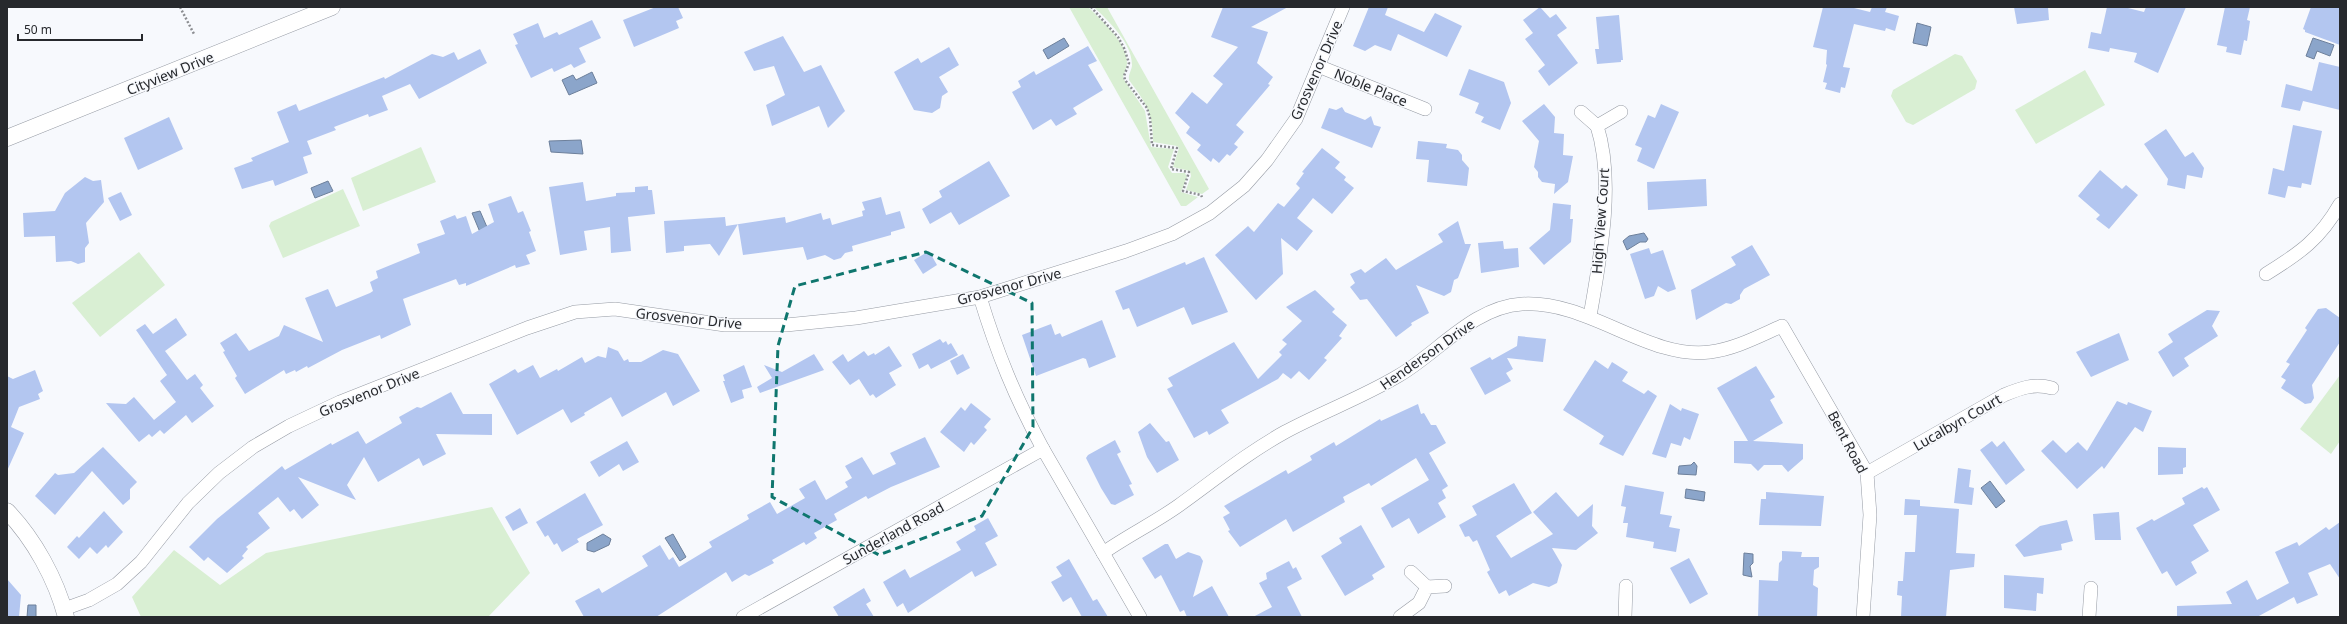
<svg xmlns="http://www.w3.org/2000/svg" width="2347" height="624" font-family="'Noto Sans',sans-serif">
  <rect width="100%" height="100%" fill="#f7f9fd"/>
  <g fill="#d9efd3">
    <path d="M1069,7H1088C1101,20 1128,43 1127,63C1127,67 1124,73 1123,78L1145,111L1151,147L1174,149L1168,167L1172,173H1185L1187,177L1181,192L1198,197L1186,206H1181Z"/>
    <path d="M1094,7H1107L1209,189L1202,194L1186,190L1191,176L1190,171L1173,167L1179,148L1177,146L1153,142C1153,113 1146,103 1129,80C1128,74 1132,70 1132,65C1132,42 1108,21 1094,7Z"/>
    <polygon points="1955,54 1962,56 1977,81 1975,89 1913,125 1906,122 1891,96 1893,90"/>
    <polygon points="2085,70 2105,105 2036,144 2015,110"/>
    <polygon points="421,147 436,182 363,211 351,178"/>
    <polygon points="343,189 360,226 283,258 269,226 271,222"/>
    <polygon points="139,252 165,285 100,337 72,303"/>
    <polygon points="2340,375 2340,441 2331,454 2300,429"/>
    <polygon points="492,507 530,573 488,617 141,617 132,597 174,550 220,585 266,553"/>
  </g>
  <g fill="#8ba5ca" stroke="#6d809b">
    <polygon points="1917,23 1931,27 1927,46 1913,43"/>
    <polygon points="1064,38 1069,46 1048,59 1043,50"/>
    <polygon points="2313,38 2334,45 2330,56 2317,51 2314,59 2306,56"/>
    <polygon points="592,72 597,83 569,95 562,80 573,75 576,80"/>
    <polygon points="581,140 583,154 551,152 549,141"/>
    <polygon points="328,181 333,191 315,198 311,188"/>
    <polygon points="480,211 490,234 482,237 472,213"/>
    <polygon points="1644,233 1648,239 1646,242 1640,242 1627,250 1623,241 1629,236"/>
    <polygon points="1694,462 1697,466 1696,475 1678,474 1679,466 1691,465"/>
    <polygon points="1990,481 2005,501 1996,508 1981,488"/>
    <polygon points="1686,489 1705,492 1704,501 1685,498"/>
    <polygon points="603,534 611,539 609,545 594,552 587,550 587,543"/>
    <polygon points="673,534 686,557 680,561 665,538"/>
    <polygon points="1744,553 1753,554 1753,563 1750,566 1752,577 1743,575"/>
    <polygon points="28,605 36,605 36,617 27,617"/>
  </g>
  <g fill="#b3c6f0">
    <polygon points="656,7 678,7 683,18 676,21 679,28 634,47 623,20"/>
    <polygon points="1223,7 1288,7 1251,27 1268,32 1257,63 1273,77 1268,84 1270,85 1236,125 1244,132 1234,144 1238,147 1230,156 1227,154 1219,163 1213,158 1211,162 1197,150 1201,145 1186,133 1190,127 1175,113 1192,92 1207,104 1223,84 1213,76 1238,47 1211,37"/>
    <polygon points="1369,7 1388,7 1385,15 1424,32 1435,13 1462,26 1447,57 1398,34 1391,51 1375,45 1365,51 1353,46"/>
    <polygon points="1540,7 1550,18 1556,14 1567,28 1557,35 1578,63 1549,86 1538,71 1545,65 1525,39 1533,33 1523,20"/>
    <polygon points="1823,7 1850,7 1870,12 1872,7 1887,7 1885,12 1899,16 1895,31 1886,28 1885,31 1854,24 1843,67 1850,68 1845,88 1841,87 1840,93 1825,89 1827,83 1823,82 1827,65 1826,64 1827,50 1813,47"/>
    <polygon points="2014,7 2048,7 2049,20 2017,24"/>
    <polygon points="2107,7 2124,7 2144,12 2146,7 2186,7 2158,73 2134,62 2137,53 2110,48 2109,52 2088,48 2091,32 2101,34"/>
    <polygon points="2225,7 2250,7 2247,20 2250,21 2247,41 2244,40 2241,55 2226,52 2227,47 2217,45"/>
    <polygon points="2311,7 2340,7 2340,45 2305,32 2305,30 2303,29"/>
    <polygon points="1619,15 1623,60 1621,60 1621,62 1597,64 1595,49 1599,49 1596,17"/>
    <polygon points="592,20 601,38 579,48 586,62 574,68 571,64 554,72 552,68 531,78 515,45 518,44 513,34 538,23 544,38 557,32 559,35"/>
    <polygon points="783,36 804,72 821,65 845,111 828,128 819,106 772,126 766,105 785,95 774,66 754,71 744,52"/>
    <polygon points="1088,46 1097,61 1088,65 1103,90 1073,108 1077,114 1056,126 1051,119 1033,130 1012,92 1021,87 1018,81 1034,71 1036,75"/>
    <polygon points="949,47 959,65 939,77 948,92 942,96 940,108 932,113 914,110 894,72 918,58 921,63"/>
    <polygon points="480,49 487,63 448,84 419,99 410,84 382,96 388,110 369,117 368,114 334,127 336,130 307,141 312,154 303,157 308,173 275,186 273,180 242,189 234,168 253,161 251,158 289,142 277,112 296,104 299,111 384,77 385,79 432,54 443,57 454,52 458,60"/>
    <polygon points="2319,62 2340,67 2340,110 2303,101 2300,111 2281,107 2286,84 2312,91"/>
    <polygon points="1469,69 1504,82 1511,103 1500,130 1481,122 1484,117 1475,113 1479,103 1459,95"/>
    <polygon points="1544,104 1555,117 1554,133 1564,134 1563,155 1573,156 1568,182 1554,194 1555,184 1542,182 1538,177 1538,172 1534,167 1539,141 1522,121"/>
    <polygon points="1661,104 1679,112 1654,169 1637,161 1642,148 1635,145 1648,115 1655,118"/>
    <polygon points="1342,107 1345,112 1365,120 1371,116 1374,125 1381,127 1372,148 1321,128 1329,108 1336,110"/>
    <polygon points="169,117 183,149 138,170 124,138"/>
    <polygon points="2293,125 2322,131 2311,185 2302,183 2301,188 2288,186 2285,198 2268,194 2273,168 2284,171"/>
    <polygon points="2166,129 2185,157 2193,152 2204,168 2202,178 2187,175 2185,189 2167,185 2168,179 2144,144"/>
    <polygon points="1418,141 1447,144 1446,148 1458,150 1462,155 1462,160 1469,168 1467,186 1427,182 1429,160 1416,159"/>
    <polygon points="1322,148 1340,162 1335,168 1346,177 1344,180 1354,188 1332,214 1313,198 1297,218 1313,231 1297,251 1281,238 1283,274 1256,300 1215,255 1248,226 1254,232 1278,203 1284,207 1300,188 1296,184 1304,173 1302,172"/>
    <polygon points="989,161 1010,196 959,225 951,212 930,224 922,209 942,197 939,191"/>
    <polygon points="2100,170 2122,189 2126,185 2138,195 2109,229 2096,219 2100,215 2078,196"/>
    <polygon points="85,177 93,181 101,180 104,202 86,223 89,243 85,248 85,262 78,264 71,261 56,262 55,236 24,237 23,213 55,211 65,193"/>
    <polygon points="1706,179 1707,206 1648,210 1647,182"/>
    <polygon points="583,182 586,201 616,196 616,193 635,192 635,187 648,186 648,190 652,190 655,214 628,217 631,251 611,253 610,227 584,231 587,250 560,255 549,187"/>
    <polygon points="121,192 132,215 120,221 108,198"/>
    <polygon points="511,196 518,213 523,211 531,231 529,232 536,251 526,255 530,264 516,268 515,265 466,286 466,283 459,285 456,279 403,299 411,325 381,339 380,335 342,350 308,368 307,366 296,372 295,370 286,374 284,370 245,394 235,378 237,376 223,352 225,351 220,343 236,333 249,351 279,336 284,325 323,342 305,298 328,289 336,307 370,293 373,291 370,282 378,278 376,271 420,253 417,244 445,234 440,221 455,215 457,219 466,216 472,234 494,222 488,204"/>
    <polygon points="881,197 886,215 900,211 905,228 891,232 891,235 852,246 853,251 845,253 841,258 834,260 825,255 807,260 803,247 743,255 738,224 719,256 710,244 684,246 684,251 666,253 664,221 725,217 726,226 785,217 786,223 821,213 823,220 830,218 832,225 863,216 862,211 865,210 862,202"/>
    <polygon points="1553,203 1571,205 1570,219 1573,219 1571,242 1544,265 1529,248 1550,230"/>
    <polygon points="1458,221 1465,244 1471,244 1458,278 1454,280 1451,292 1444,296 1416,285 1429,313 1411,323 1412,325 1396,337 1367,299 1360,300 1350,287 1355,283 1350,274 1361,269 1365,273 1386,258 1396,270 1443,242 1438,234"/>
    <polygon points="1503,241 1504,249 1518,248 1519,267 1481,273 1478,243"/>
    <polygon points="1752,245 1770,275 1744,289 1740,295 1740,299 1731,304 1726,303 1696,320 1691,290 1736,265 1731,257"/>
    <polygon points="1649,248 1651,254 1663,250 1676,289 1668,292 1658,286 1654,296 1645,299 1630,254"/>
    <polygon points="929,251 937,265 923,274 914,260"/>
    <polygon points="1204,257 1228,312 1192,325 1184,307 1137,327 1129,308 1123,310 1115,291 1185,262 1186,265"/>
    <polygon points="1315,290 1335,309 1332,312 1347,325 1339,336 1342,338 1324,358 1327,360 1309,380 1299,371 1291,379 1283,373 1278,379 1221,410 1229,423 1209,435 1207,431 1194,438 1167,389 1173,386 1168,378 1234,342 1258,379 1282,355 1279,352 1287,344 1282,340 1302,321 1286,307"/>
    <polygon points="2326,308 2340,318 2340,342 2312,385 2314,398 2311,403 2305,404 2281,388 2286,380 2281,377 2290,364 2286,362 2307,330 2305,328 2318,309"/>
    <polygon points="2207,310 2220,311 2212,326 2218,336 2184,358 2189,366 2173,377 2158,352 2173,342 2168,334"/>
    <polygon points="176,318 187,335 165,351 187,380 195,374 203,385 200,388 214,406 192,423 186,415 164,434 160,430 152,437 149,434 139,442 106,403 126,404 134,397 154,420 176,402 160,381 167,375 136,330 145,324 153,334"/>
    <polygon points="1102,320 1116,357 1089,368 1086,359 1083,358 1036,376 1022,335 1051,324 1055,335 1060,333 1062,337"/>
    <polygon points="2119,333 2129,360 2091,377 2076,352"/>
    <polygon points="1518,336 1546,339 1543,362 1507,358 1513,369 1506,373 1511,381 1485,395 1470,368 1490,357 1492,360 1517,346"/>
    <polygon points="940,339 943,343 946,341 948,345 951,343 958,355 931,369 928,364 919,369 912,354"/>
    <polygon points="889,346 902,366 889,373 896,385 876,398 873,394 870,396 859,379 850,385 832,362 843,354 848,362 864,351 868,356 874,353 875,355"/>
    <polygon points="608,347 618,351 624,361 628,359 629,362 641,362 663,350 678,354 700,391 673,406 666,392 622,417 611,397 584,413 585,415 571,423 563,409 517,435 489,384 515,369 518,373 533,365 540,378 557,369 558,371 582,357 585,363 598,356 606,358"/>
    <polygon points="814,354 824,370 760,393 757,387 772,378 764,365 782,372"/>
    <polygon points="963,354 970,368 957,375 950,361"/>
    <polygon points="1595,360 1608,369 1612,362 1628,372 1622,381 1644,394 1648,390 1657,396 1623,456 1599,444 1604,436 1563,410"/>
    <polygon points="744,365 752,387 742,390 744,398 731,403 723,381 725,381 723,375"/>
    <polygon points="1756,366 1775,397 1770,400 1783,423 1753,441 1803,444 1803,459 1788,472 1782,465 1764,465 1758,471 1751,464 1734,463 1734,441 1748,441 1717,388"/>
    <polygon points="35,370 43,391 38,394 40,399 19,407 11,427 24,433 7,471 7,376 13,379"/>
    <polygon points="451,392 463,414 492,414 492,435 436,434 446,454 423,466 419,458 378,482 364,457 347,485 356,500 298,477 319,505 302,519 294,509 290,512 278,497 258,513 270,528 246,547 248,549 242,556 244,558 227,573 208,557 204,561 189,547 217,519 282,466 285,470 331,443 332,445 358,431 366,444 402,423 399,417 417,407 421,408"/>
    <polygon points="2117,401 2127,405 2128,402 2152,411 2143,432 2135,427 2104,469 2102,466 2077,489 2041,451 2053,440 2066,453 2078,442 2087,451"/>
    <polygon points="971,403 991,419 984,427 987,430 974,445 971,442 964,452 940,432 961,407 965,411"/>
    <polygon points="1418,404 1421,414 1424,413 1431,425 1436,425 1446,443 1429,453 1448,486 1442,490 1446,498 1438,503 1446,517 1418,534 1409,518 1392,528 1381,508 1429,480 1416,458 1371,486 1369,483 1343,497 1345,502 1293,532 1286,519 1240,547 1228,531 1230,530 1223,517 1230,513 1224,506 1286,470 1288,474 1312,460 1310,456 1334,442 1336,446 1380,419 1381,421"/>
    <polygon points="1670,404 1681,411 1682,408 1699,414 1690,440 1684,437 1681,446 1671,443 1666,458 1652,454"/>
    <polygon points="1150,423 1166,442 1169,441 1179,460 1157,473 1147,457 1138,432"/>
    <polygon points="925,437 940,467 891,487 868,499 866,496 834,514 837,520 814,533 817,538 806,545 804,542 772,560 774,563 749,576 745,574 732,582 726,572 656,617 584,617 575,601 599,588 602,593 648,566 642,556 660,545 669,560 673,557 679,567 712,547 709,542 749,519 747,515 770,502 777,514 805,498 799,489 815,480 826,500 848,487 845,482 852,478 845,466 862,457 873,475 896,464 890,453"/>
    <polygon points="1115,440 1121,452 1117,454 1132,484 1129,485 1134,495 1115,505 1111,504 1101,488 1086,458 1088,455"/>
    <polygon points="627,441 639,462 623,471 619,464 599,477 590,462"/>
    <polygon points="1992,441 1997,447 2004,441 2025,470 2006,485 1980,450"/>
    <polygon points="103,447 137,482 130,489 130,499 123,505 92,471 55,515 35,496 55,473 58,475 74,473"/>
    <polygon points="2158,447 2186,448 2186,467 2183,468 2183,474 2158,475"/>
    <polygon points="1958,468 1971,470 1969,487 1974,488 1972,505 1954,503"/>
    <polygon points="1514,483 1532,513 1496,536 1511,558 1553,534 1533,512 1556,492 1578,517 1593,504 1592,526 1598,533 1576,550 1552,548 1562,565 1557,583 1549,587 1533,583 1509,596 1506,590 1499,594 1487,572 1490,570 1477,540 1473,542 1469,536 1465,537 1459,525 1477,515 1472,506"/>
    <polygon points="1625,485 1664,492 1660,514 1672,516 1669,527 1680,529 1676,552 1653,548 1654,542 1626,537 1628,523 1623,523 1626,507 1621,506"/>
    <polygon points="2202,487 2204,489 2207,487 2220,510 2193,525 2209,551 2191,562 2197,573 2176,586 2167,571 2162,574 2136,528 2152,519 2154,521 2185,504 2182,498"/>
    <polygon points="1766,492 1824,496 1821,526 1759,525 1761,499 1766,499"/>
    <polygon points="585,493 603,525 577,539 579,542 562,552 557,543 554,545 548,535 545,537 536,522"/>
    <polygon points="1905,499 1920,500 1920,506 1959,509 1956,553 1975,554 1974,567 1950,570 1946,617 1901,617 1902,596 1897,595 1898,581 1903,581 1905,552 1915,552 1917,515 1904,515"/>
    <polygon points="520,508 528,523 513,531 505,517"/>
    <polygon points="104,511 123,532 108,548 106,545 97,554 90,547 79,559 67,547 77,536 79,538"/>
    <polygon points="2119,512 2121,540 2095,540 2093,514"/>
    <polygon points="988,518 998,536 985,543 997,565 975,577 972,571 908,613 903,603 897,607 883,582 905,569 910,578 961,550 956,542 976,530 974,526"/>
    <polygon points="2067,520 2073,541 2061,544 2062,550 2024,557 2015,545 2040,526"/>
    <polygon points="2340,522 2340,579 2330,564 2308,573 2318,595 2297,604 2294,597 2257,617 2177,617 2177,606 2232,604 2226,592 2247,580 2257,600 2289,583 2275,552 2297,542 2299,546 2326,527 2329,530"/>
    <polygon points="1361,525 1385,567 1372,575 1374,579 1345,596 1321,556 1342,543 1339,538"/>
    <polygon points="1165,544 1168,544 1176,559 1188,552 1200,556 1203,561 1193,597 1212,586 1229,617 1187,617 1184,610 1180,612 1161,575 1155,579 1142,558"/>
    <polygon points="1782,551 1802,552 1801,557 1819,557 1819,567 1814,570 1813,585 1818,588 1817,617 1758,617 1759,580 1778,581 1779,563 1782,560"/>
    <polygon points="1689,558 1708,594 1690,604 1670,568"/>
    <polygon points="1069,559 1093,601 1097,599 1108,617 1082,617 1071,597 1063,602 1051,582 1062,576 1056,567"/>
    <polygon points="1289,561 1293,569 1296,567 1302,579 1287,587 1302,617 1253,617 1272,607 1259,583 1267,579 1266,573"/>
    <polygon points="2004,575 2044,578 2043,594 2037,593 2036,611 2004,608"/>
    <polygon points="7,579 21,595 19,617 7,617"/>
    <polygon points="864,588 871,601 866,604 874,617 839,617 833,607"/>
  </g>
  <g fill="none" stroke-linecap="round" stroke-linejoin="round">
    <defs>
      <g id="minor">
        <polyline points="1318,66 1425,109"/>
        <polyline points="1581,112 1597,126"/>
        <path d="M2266,274C2300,253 2320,239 2340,204"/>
        <path d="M980,297C997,353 1015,397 1043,449"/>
        <path d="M1590,316C1600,259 1615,182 1597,126L1621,112"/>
        <path d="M1867,473L2004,395C2021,388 2034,383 2052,388"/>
        <path d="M1103,553C1127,536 1154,523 1178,506C1213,481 1247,453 1285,432C1322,412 1361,398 1398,376C1438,353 1473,307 1522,304C1589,300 1648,360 1710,352C1735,349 1759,336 1782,326L1867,473L1870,515L1863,617"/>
        <polyline points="1411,572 1427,587"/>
        <polyline points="64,609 89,600 117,584 141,562 188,503 219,473 253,447 289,426 340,402 527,328 575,312 615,309 725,325 786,325 856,318 980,297 1126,251 1172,234 1210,213 1244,186 1267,160 1296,119 1343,7"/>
        <polyline points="743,617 1043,449 1140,617"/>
        <polyline points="1400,617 1419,603 1427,587 1445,586"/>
        <polyline points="1625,617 1626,586"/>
        <polyline points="2089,617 2091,588"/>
      </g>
      <g id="tertiary">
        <polyline points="7,138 332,7"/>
        <path d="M7,511C34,539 56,579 66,617"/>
      </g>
    </defs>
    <use href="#minor" stroke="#969ba4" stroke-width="14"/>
    <use href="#tertiary" stroke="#969ba4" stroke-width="17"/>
    <g stroke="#8b8d91" stroke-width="2.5" stroke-dasharray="2 2" stroke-linecap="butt">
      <polyline points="180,7 194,34"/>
      <polyline points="1091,7 1118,37 1124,48 1129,63 1124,76 1125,80 1147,108 1150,118 1152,145 1177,148 1171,169 1189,172 1183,191 1201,195 1202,197"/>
    </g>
    <use href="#minor" stroke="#fff" stroke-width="13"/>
    <use href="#tertiary" stroke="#fff" stroke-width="16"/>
  </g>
  <path fill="none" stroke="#0f766e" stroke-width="3" stroke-dasharray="8 5" stroke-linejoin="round" d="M926,252L1032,303L1033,427L982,516L879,555L772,497L778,346L795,286Z"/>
  <g text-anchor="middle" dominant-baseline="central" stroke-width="3" stroke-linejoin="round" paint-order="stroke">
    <g font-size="14" fill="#27292d" stroke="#f7f9fd">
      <text transform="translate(1316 70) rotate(-66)">Grosvenor Drive</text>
      <text transform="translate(170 73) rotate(-22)">Cityview Drive</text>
      <text transform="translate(1371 87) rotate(22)">Noble Place</text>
      <text transform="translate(1600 221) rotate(-86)">High View Court</text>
      <text transform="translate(1009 286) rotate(-15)">Grosvenor Drive</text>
      <text transform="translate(689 318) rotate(6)">Grosvenor Drive</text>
      <text transform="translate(1427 354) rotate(-35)">Henderson Drive</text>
      <text transform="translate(369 392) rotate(-22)">Grosvenor Drive</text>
      <text transform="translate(1957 422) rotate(-30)">Lucalbyn Court</text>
      <text transform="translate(1848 442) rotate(62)">Bent Road</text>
      <text transform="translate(893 533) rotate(-29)">Sunderland Road</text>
    </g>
  </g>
  <rect width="2347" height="624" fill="none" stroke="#27292d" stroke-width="16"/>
  <path d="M18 34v6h124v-6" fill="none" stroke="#27292d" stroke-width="2"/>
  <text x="24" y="34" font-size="12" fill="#27292d" stroke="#f7f9fd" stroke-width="3" paint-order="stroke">50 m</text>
</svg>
